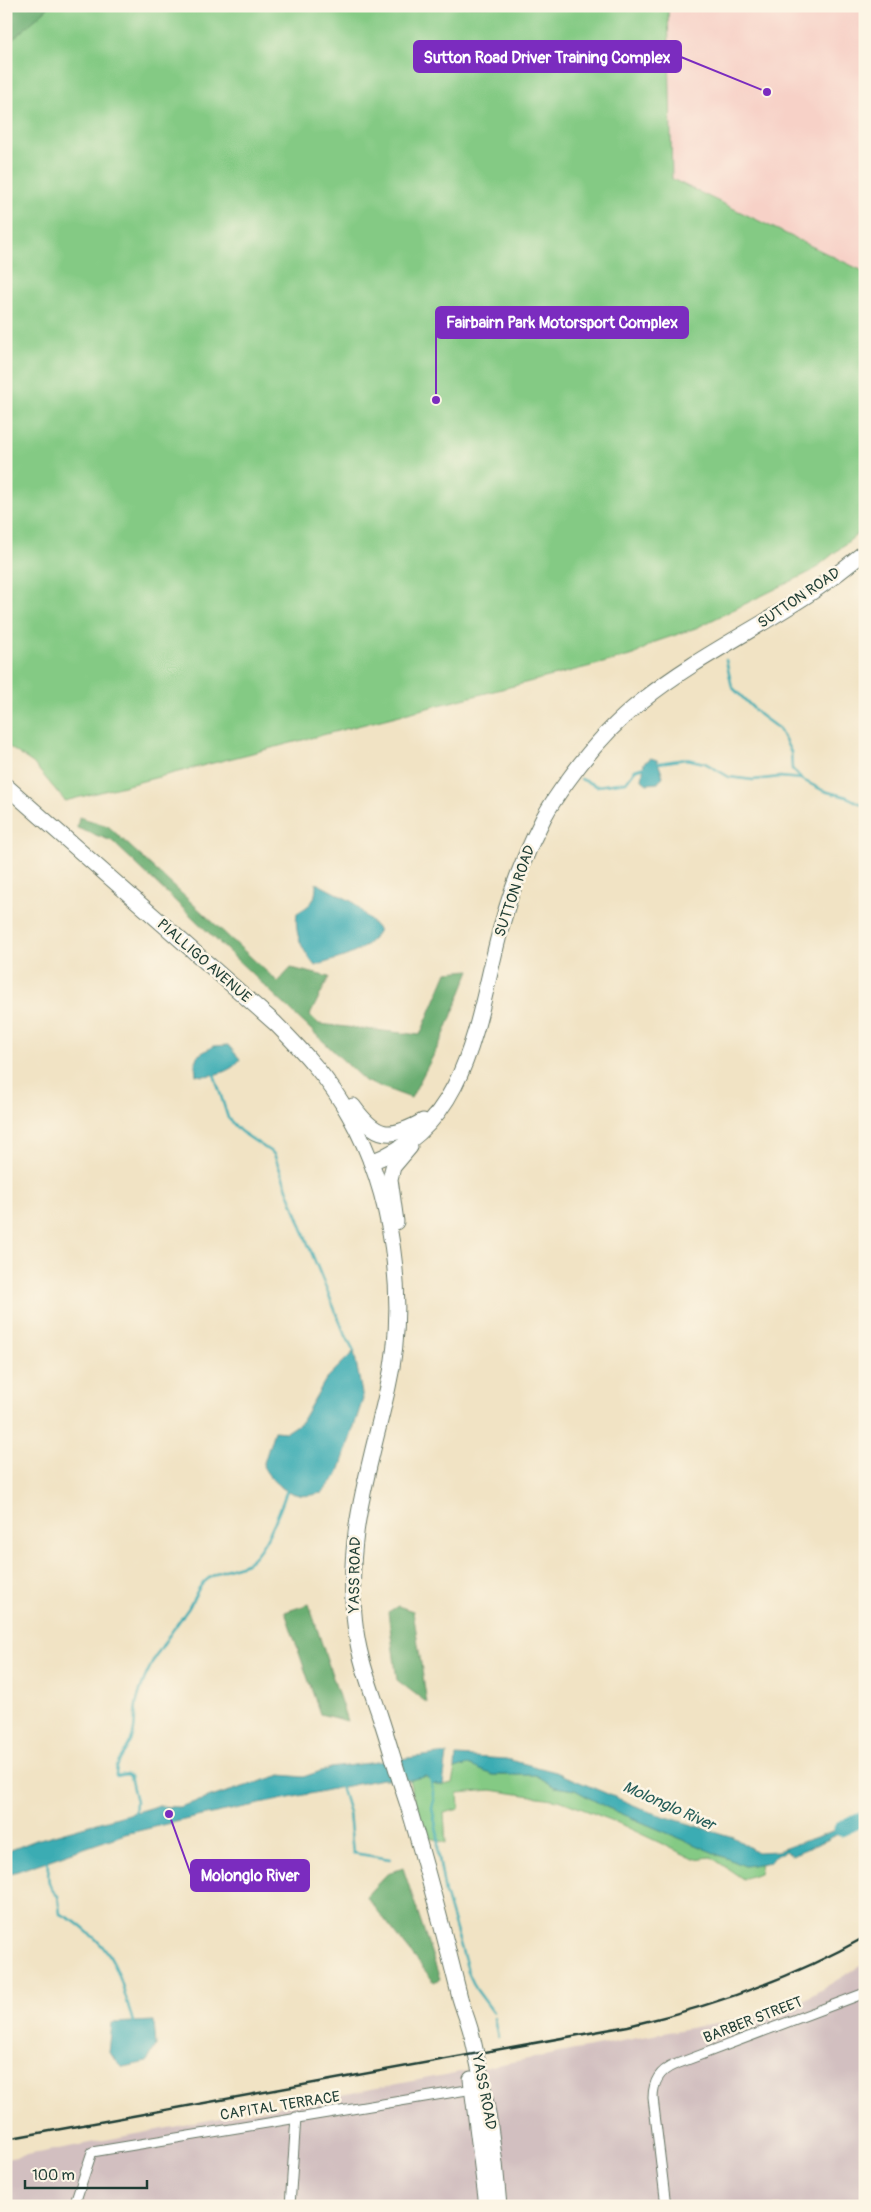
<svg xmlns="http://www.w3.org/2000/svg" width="871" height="2212" font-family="Pangolin,sans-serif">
  <rect width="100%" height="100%" fill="#fcf5e5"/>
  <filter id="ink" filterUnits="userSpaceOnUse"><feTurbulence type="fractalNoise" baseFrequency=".02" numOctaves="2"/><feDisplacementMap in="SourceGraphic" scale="10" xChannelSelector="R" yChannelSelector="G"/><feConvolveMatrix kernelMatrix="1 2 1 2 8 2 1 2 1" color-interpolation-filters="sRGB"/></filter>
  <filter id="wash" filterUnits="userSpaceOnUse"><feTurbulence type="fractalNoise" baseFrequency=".0096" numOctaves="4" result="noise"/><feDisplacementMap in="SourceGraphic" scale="20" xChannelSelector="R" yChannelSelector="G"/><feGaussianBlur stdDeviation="1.12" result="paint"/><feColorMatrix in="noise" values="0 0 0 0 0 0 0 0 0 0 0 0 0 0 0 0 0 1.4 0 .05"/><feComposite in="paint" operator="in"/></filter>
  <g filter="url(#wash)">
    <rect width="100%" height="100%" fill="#f1e3c4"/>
    <polygon fill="#f7d1c7" points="668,6 865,6 865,272 672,179"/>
    <polygon fill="#d2bfc0" points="865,1963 865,2206 6,2206 6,2159 789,2009"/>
    <g fill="#84ca84" stroke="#52845c">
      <polygon points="50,6 668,6 672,179 865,272 865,528 812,571 696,628 655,642 634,655 65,801 33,763 6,745 6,45"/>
      <polygon points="468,1764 493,1775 536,1775 555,1787 575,1790 606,1807 745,1866 761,1863 759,1873 743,1879 711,1857 694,1859 616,1822 559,1800 491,1790 458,1793 459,1809 444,1813 446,1843 424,1836 409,1780 427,1776 432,1783 444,1785 452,1783 455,1769"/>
    </g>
    <g fill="#6bae72" stroke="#457653">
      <polygon points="6,6 50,6 6,45"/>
      <polygon points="79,817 108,826 278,982 291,968 329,977 310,1015 319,1024 420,1035 447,972 470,970 443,1037 411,1098 365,1081 112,841 77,828"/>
      <polygon points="309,1604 347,1721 320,1714 285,1612"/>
      <polygon points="398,1606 413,1611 427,1703 397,1680 388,1612"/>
      <polygon points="403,1868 440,1979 434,1982 366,1896 387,1874"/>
    </g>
    <g fill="#3aacb3" stroke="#2c7474">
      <polygon points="651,758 657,760 663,776 658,783 647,784 642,780 644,763"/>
      <path d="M316,883L353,902L379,930C364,955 341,957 315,966C302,949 294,935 297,913C312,904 316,901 316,883Z"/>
      <path d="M228,1045L240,1059C233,1072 209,1078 196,1075L195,1065L197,1056L213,1046Z"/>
      <path d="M354,1351L363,1399L338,1475L322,1493C315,1494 306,1497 299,1495C283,1492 270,1480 263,1466L274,1431L286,1432L301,1422L326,1379Z"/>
      <polygon points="439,1754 447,1754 443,1785 432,1783 427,1776 409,1780 382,1779 201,1816 125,1834 6,1875 6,1852 36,1840 157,1806 179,1807 281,1775 303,1777 330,1768"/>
      <polygon points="456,1756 506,1759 556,1772 650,1812 733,1837 757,1852 777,1851 861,1821 827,1840 792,1855 786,1851 776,1855 771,1862 745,1866 606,1807 575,1790 555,1787 536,1775 493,1775 468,1765 455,1769"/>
      <polygon points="154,2021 156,2046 147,2062 123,2067 109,2053 112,2023"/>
    </g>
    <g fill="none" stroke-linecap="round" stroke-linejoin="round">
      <g stroke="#3aacb3" stroke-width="2.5">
        <polyline points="726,660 732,687 760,715 779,729 791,752 792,769 801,778"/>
        <polyline points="659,763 686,759 705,763 729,777 753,780 780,777 801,779 824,791 847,797 865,806"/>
        <polyline points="581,779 597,786 626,782 635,770 644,767"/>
        <polyline points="214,1074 228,1118 240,1131 274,1154 308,1244 344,1332 354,1351"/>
        <polyline points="431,1781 434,1800 432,1808 438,1836 438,1852 445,1893 469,1974 476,1989 493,2012"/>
        <polyline points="341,1786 349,1813 353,1853 390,1859"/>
        <path d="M135,1815L136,1802L130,1776L127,1774L116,1776C115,1760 129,1750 133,1735C136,1724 134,1712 137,1701C146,1666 167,1638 188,1609C193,1601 197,1589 203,1583C215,1571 229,1569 244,1564C263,1557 281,1508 287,1490"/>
        <path d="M45,1858L49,1866C47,1878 48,1888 58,1896L60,1914C71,1918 78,1924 86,1931C118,1954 122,1986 133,2022"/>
        <polyline points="494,2018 498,2037"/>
      </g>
      <polyline stroke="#3aacb3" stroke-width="15" points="841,1829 865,1818"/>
    </g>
  </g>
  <g filter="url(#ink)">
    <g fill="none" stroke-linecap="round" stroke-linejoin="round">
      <defs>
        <g id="minor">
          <polyline points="74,2206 92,2152 473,2089"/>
          <polyline points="290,2206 296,2117"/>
          <path d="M666,2206L653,2098C653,2082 659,2071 674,2065L865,1993"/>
        </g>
        <g id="primary">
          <path d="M6,786L275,1023C303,1051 330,1080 349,1115C393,1192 408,1301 388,1387C369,1472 343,1542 356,1632C360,1661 371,1689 380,1716C390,1746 398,1776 408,1805C427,1869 444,1933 460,1998C464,2012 470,2025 473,2040C486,2094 495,2150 499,2206"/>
          <path d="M353,1106C376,1138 389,1140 423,1121"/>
          <path d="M371,1162C472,1125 477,1013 502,924C512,887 526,852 544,817C551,804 560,791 569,779C590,750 614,723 642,701C695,658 759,628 815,590C833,578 848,565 865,552"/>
          <polyline points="396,1222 390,1179 393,1167 410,1147"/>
          <polyline points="471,2079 487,2206"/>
        </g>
      </defs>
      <use href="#minor" stroke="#687766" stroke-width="11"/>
      <use href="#primary" stroke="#687766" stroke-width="17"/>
      <use href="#minor" stroke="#fff" stroke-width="9"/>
      <use href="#primary" stroke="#fff" stroke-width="15"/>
      <path stroke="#1f3d34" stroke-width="2.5" d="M6,2139L628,2026C710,2007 791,1979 865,1937"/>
    </g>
  </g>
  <g text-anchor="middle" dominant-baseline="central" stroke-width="5" stroke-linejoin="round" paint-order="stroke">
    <g font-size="15" fill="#1f3d34" stroke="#fcf5e5">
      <text transform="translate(799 598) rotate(-34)">SUTTON ROAD</text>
      <text transform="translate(515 891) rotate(-71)">SUTTON ROAD</text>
      <text transform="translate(204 961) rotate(41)">PIALLIGO AVENUE</text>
      <text transform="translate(355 1575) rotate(-89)">YASS ROAD</text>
      <text transform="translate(753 2020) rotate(-21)">BARBER STREET</text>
      <text transform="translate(484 2092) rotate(79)">YASS ROAD</text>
      <text transform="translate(280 2106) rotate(-9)">CAPITAL TERRACE</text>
    </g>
    <g font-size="16" font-style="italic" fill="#275e5a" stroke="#fcf5e5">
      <text transform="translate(669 1806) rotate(24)">Molonglo River</text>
    </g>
  </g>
  <path fill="none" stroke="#7b2cbf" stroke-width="2" d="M767 92L681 57M436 400L436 322M169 1814L191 1875"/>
  <g fill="#7b2cbf" stroke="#fcf5e5" stroke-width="2">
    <circle cx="767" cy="92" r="5"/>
    <circle cx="436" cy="400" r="5"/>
    <circle cx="169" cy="1814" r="5"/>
  </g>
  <g fill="#7b2cbf" stroke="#7b2cbf" stroke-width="2">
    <rect x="414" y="41" width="267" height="31" rx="5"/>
    <rect x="436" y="307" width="252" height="31" rx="5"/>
    <rect x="191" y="1860" width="118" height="31" rx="5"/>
  </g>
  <g font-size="16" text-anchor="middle" font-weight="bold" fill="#fff">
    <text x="547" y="63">Sutton Road Driver Training Complex</text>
    <text x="562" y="328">Fairbairn Park Motorsport Complex</text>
    <text x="250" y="1881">Molonglo River</text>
  </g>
  <rect width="871" height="2212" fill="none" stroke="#fcf5e5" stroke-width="25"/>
  <path d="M25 2180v8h122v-8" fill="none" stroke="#1f3d34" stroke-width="2.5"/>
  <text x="32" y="2180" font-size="15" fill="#1f3d34" stroke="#fcf5e5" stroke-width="4" paint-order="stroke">100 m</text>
</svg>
